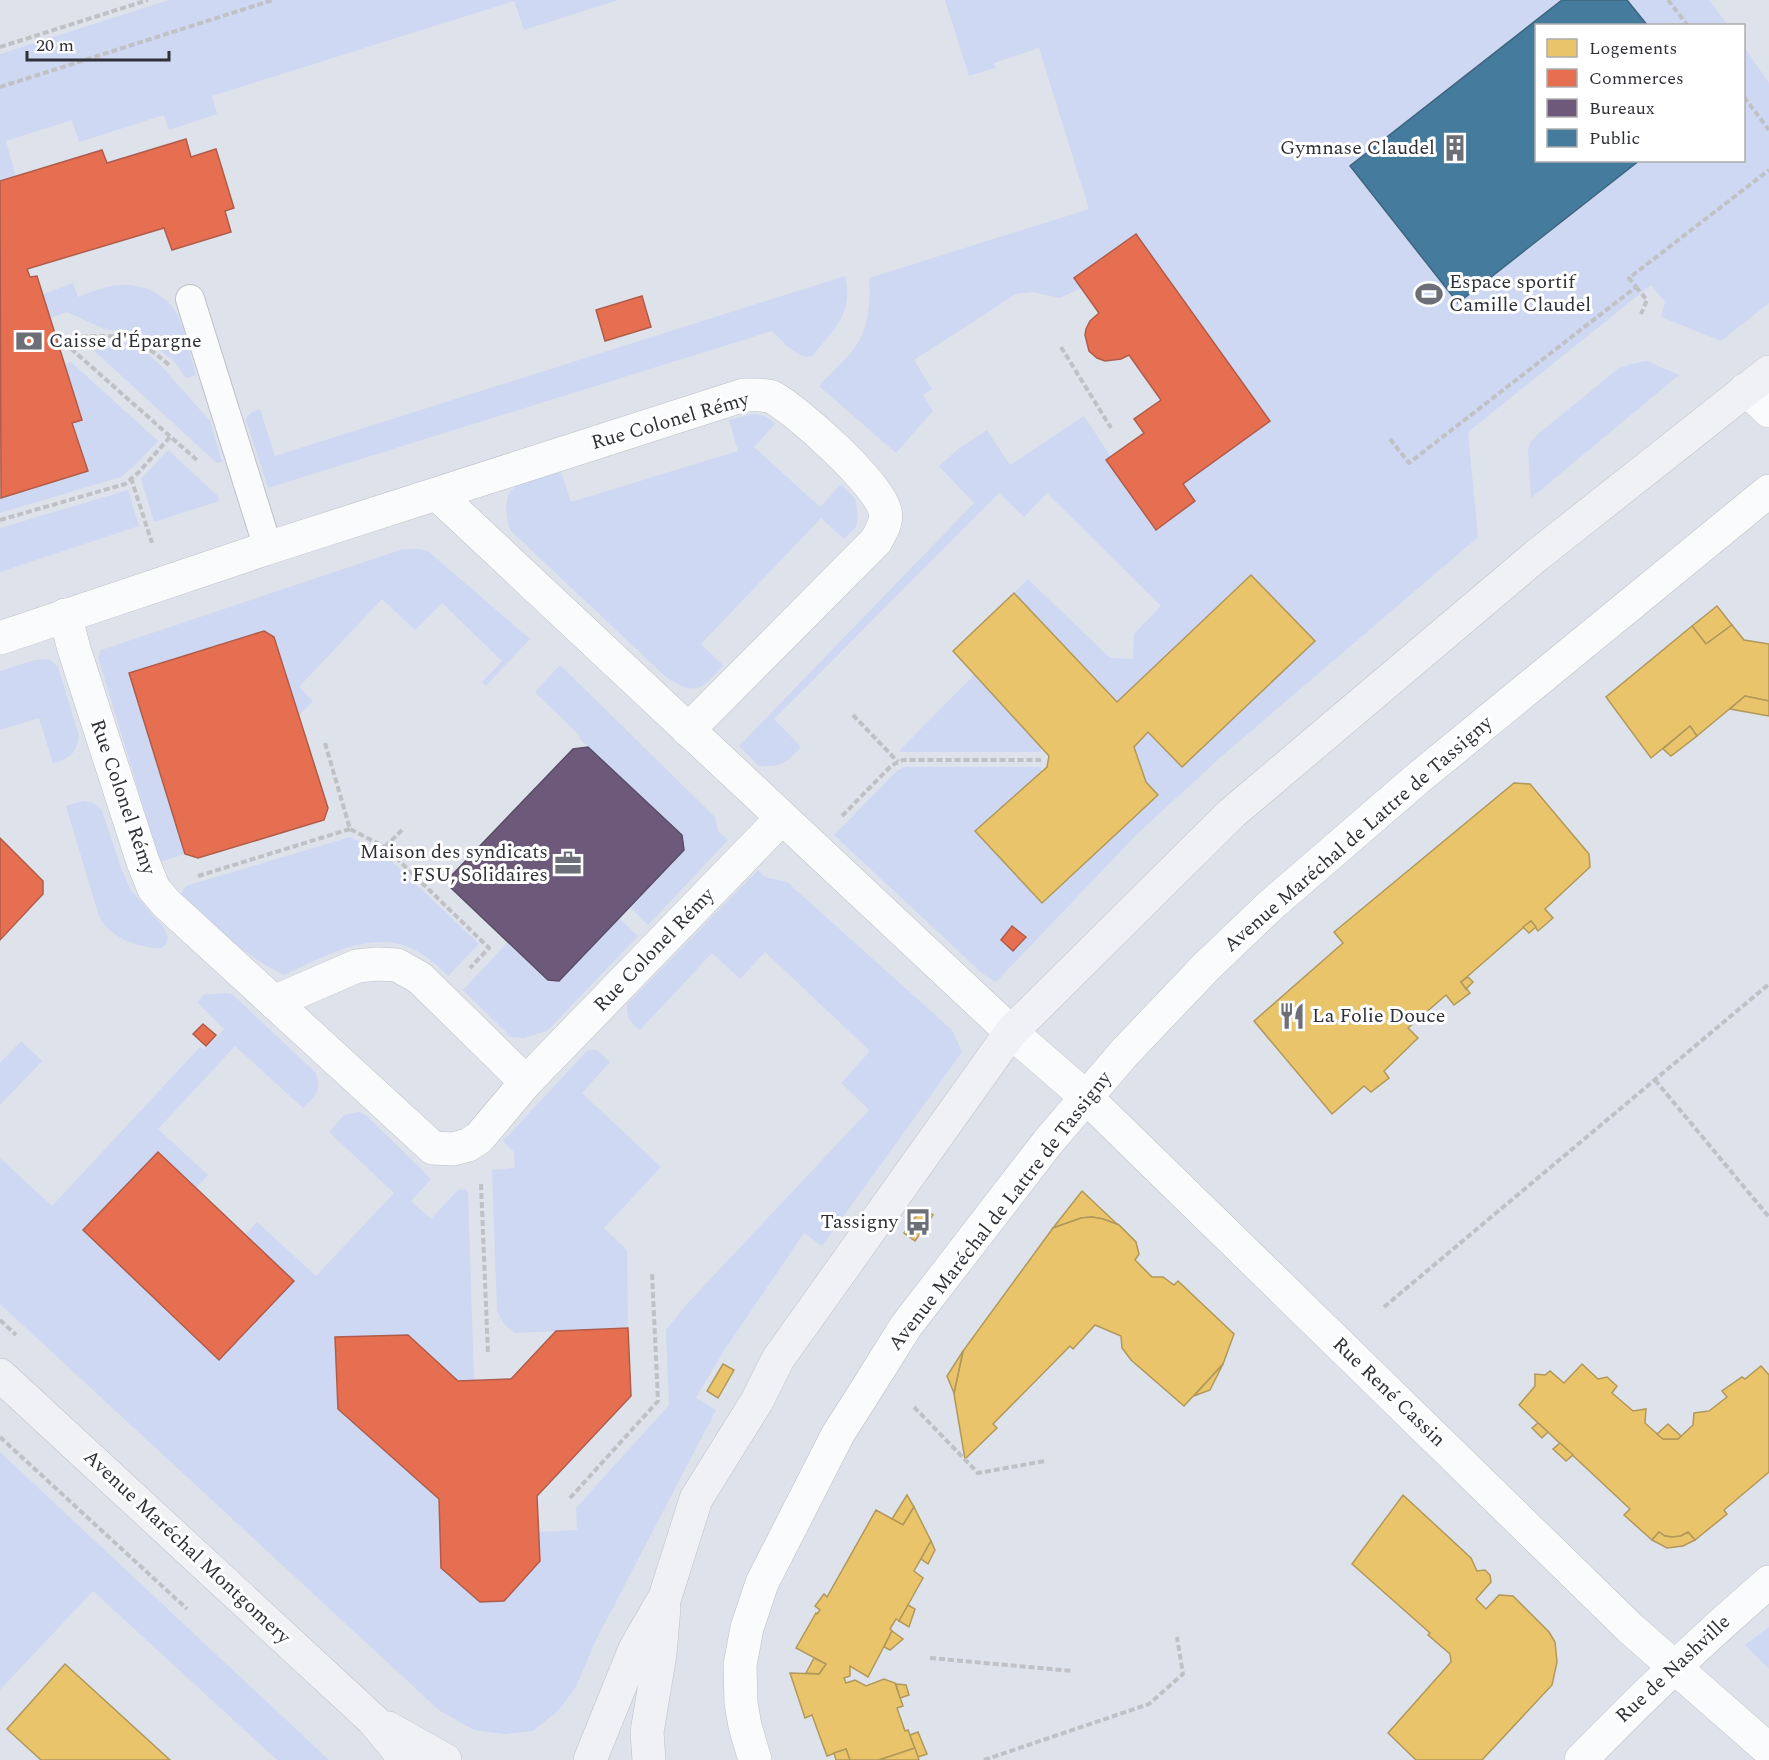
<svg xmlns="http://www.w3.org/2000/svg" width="1769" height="1760" font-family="Spectral,serif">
  <rect width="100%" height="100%" fill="#dee2eb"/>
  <g fill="#cfd8f2">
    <polygon points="169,0 618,0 524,30 514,1 212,96 217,114 169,130 164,115 79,142 72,120 6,141 16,176 0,181 0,54"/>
    <path d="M945,0H1709L1728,25L1536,26V160H1744V47L1769,83V303L1721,341L1661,317L1665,302L1651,285L1468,432L1478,537L1222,756L1137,834L996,982L983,974L834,835L897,771L904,767H1041V772L975,831L1042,902L1146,782L1134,747L1148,732L1182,767L1314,641L1251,575L1117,702L1014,593L1028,579L1110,658L1133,659L1134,634L1161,606L1047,493L1024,517L999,493L774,719L801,747C786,763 782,767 759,766L739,746L974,503L939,466L958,449L987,430L1010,465L1084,416L1111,457L1106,460L1156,529L1183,484L1270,421L1136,234L1075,278L1081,288L1060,298L1032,292L1016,294L914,360L932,389L923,395L933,411L896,453L819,386C831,373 849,357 858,343C869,324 871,299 869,278L1089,209L1039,48L994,63L995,68L969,76Z"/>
    <path d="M845,276C854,313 834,330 812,356C797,360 782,340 772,331L268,488L246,420C248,413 253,412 260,409L275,456Z"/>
    <path d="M73,283L78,297C91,292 105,286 119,285C140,283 165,293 176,312C186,331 190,355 196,375L186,378L173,360L140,335L104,329L67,312L50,318L43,294Z"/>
    <polygon points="102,341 126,343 137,347 147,353 164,369 210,421 222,462 217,463 91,348 95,342"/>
    <polygon points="1647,361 1679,375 1531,498 1528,450 1530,443 1537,435 1619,368 1631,364"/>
    <polygon points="71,362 158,441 134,466 121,477 0,513 0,495 1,498 88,471 72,423 82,419 65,364"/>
    <path d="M753,414C763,414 768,417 775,424L754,447L820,507L841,484L855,499L858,516L856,527L844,539L821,518L701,644L723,665C701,691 695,696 666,677L510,530C496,481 523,482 561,472L571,502L738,451L729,420Z"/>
    <polygon points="168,450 218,496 219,501 154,522 141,479"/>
    <polygon points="128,490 139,526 0,572 0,528"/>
    <polygon points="403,549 421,549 429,552 530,639 486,686 482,682 502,661 442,603 415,630 382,599 299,687 313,701 299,715 275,637 264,632 129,673 185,854 160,862 98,657 101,650"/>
    <path d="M49,659L58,667L79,736C76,755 70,757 53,764L39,718L0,730V671L35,660Z"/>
    <polygon points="560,665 715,817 718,831 728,840 648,925 630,907 684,851 682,835 579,738 580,736 535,692"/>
    <polygon points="974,675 1041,748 1041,752 901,752 899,751"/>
    <path d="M83,801L94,803L102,811L120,865L130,889L164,928L168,937L166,944L162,948C138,948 111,939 99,916L66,806Z"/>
    <path d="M350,837L382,852L479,944L448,976C436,964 420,950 403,945C363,933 319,959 284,975C244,956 212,925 181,894L186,886Z"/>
    <path d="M758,870L765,877L787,882L952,1030L962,1052L822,1246L804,1233L723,1352L696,1398L716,1410L596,1640L576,1687L558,1711L533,1731L504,1734L474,1730L440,1711L0,1304V1158L52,1206L200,1047L204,1050L224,1029L197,1002L204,995L226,993L232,994L316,1073C322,1092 315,1095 303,1108L235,1046L158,1129L208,1175L196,1188L158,1152L84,1230L219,1359L294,1281L245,1235L257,1222L316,1276L394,1193L329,1132L344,1115L360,1112L366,1115L431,1179L411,1201L431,1219L458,1190L466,1189L468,1194L474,1380L458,1381L408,1335L335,1338L338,1409L439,1499L441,1568L480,1602L504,1601L540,1561L538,1532L577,1530L576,1508L669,1405L666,1330L686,1305L869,1110L841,1083L870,1051L765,952L740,979L712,953L640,1030C630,1022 626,1017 627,1004Z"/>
    <polygon points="619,918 638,936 547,1031 524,1038 511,1037 463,990 508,942 548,980 559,981"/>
    <polygon points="21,1041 42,1061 0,1105 0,1063"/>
    <polygon points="591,1050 597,1050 610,1062 582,1093 661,1167 604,1228 627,1250 628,1328 515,1333 504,1324 497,1311 492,1170 515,1168 514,1152 503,1141 586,1052"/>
    <polygon points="0,1452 329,1760 277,1760 93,1591 0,1690"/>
    <polygon points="1769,1627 1769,1669 1745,1645"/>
  </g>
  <g fill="#e9c46a" stroke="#b1985b" stroke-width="1.5">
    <polygon points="1251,575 1315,641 1182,767 1148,732 1134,747 1146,782 1158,795 1042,903 975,831 1047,767 1049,756 953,651 1014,593 1117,702"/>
    <polygon points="1717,606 1732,625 1706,644 1692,626"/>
    <polygon points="1732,625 1744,640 1769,644 1769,701 1745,696 1697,736 1690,726 1651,758 1606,697 1692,626 1706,644"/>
    <polygon points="1745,696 1769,701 1769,716 1730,709"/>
    <polygon points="1690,726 1697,736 1671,756 1663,749"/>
    <polygon points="1514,783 1530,784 1589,854 1590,867 1545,909 1553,918 1538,931 1531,921 1461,982 1470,993 1454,1005 1446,995 1408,1028 1418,1038 1384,1071 1389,1078 1371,1092 1364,1086 1332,1114 1254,1021 1343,943 1334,932"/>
    <polygon points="1531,921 1536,927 1529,933 1523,927"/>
    <polygon points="1468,977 1473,982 1466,989 1461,982"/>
    <polygon points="1082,1191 1117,1224 1119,1225 1103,1219 1092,1217 1081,1218 1053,1228"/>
    <polygon points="922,1208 933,1215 915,1241 904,1233"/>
    <polygon points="1092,1217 1103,1219 1119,1225 1136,1242 1139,1254 1135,1260 1152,1277 1163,1277 1174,1285 1178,1281 1234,1334 1223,1364 1184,1406 1131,1360 1122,1348 1121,1336 1095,1325 1073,1349 1070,1346 993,1424 997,1428 965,1459 954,1394 963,1351 1053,1228 1081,1218"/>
    <polygon points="963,1351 954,1393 947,1376"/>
    <polygon points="723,1364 734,1370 718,1398 707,1391"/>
    <polygon points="1223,1364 1210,1390 1194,1396"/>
    <polygon points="1582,1364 1598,1379 1607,1377 1617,1386 1612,1393 1633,1411 1646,1409 1645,1423 1663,1439 1678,1439 1693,1425 1694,1413 1709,1411 1727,1397 1722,1391 1742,1377 1745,1379 1761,1366 1769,1375 1769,1472 1724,1510 1727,1514 1695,1540 1688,1532 1681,1536 1673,1537 1665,1536 1659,1532 1652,1540 1624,1515 1630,1509 1519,1405 1535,1386 1535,1374 1545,1375 1550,1371 1564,1383"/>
    <polygon points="1538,1423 1548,1432 1542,1438 1532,1428"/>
    <polygon points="1668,1424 1681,1436 1678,1439 1663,1439 1657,1434"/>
    <polygon points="1560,1443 1573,1455 1566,1461 1553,1449"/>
    <polygon points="907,1495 914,1507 903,1525 892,1519"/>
    <polygon points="1403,1495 1471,1558 1477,1571 1485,1570 1490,1575 1491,1582 1476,1599 1486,1609 1499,1595 1513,1596 1549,1632 1555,1642 1557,1662 1552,1685 1482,1760 1416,1760 1388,1733 1451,1662 1450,1654 1428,1635 1430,1633 1352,1564"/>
    <polygon points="914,1507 931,1541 914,1571 923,1578 899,1621 896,1619 890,1629 892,1631 868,1677 850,1666 850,1676 844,1678 846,1683 855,1680 866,1686 884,1679 895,1683 903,1706 897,1708 905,1731 908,1730 915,1748 879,1760 850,1760 846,1749 827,1756 812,1715 805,1718 790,1673 819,1674 826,1664 796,1648 816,1613 817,1614 820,1610 815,1606 824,1594 827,1597 876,1510 903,1525"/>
    <polygon points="1659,1532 1665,1536 1672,1537 1681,1536 1688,1532 1695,1540 1683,1546 1667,1548 1652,1540"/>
    <polygon points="931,1541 935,1550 928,1564 921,1559"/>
    <polygon points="908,1605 915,1609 909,1627 899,1621"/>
    <polygon points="892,1631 903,1639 890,1650 884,1647"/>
    <polygon points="814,1658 826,1664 819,1674 806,1673"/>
    <polygon points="65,1664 170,1760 41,1760 7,1729"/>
    <polygon points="896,1684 906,1685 909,1695 900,1698"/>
    <polygon points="918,1732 927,1754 918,1757 910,1735"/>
    <polygon points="915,1748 919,1760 879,1760"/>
    <polygon points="846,1749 850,1760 836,1760 834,1753"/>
  </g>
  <g fill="#e76f51" stroke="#b05c4a" stroke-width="1.5">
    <polygon points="186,139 191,157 216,149 234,208 225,211 231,232 172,250 164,228 27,269 30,277 37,276 82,420 72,423 88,471 1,498 0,181 102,150 107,163"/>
    <polygon points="1136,234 1270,421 1183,484 1195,501 1156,530 1106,460 1144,433 1134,419 1161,400 1129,355 1121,359 1105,361 1097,358 1089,351 1085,335 1086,329 1090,321 1099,313 1074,278"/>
    <polygon points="642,296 651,327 605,341 596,310"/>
    <polygon points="264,631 274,637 328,808 324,820 198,858 185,854 129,673"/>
    <polygon points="0,838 43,881 43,894 0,940"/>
    <polygon points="1012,926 1026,937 1013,951 1001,940"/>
    <polygon points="203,1024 216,1035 206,1046 193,1034"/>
    <polygon points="158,1152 294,1281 219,1360 83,1230"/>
    <polygon points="628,1328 631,1396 537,1496 540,1561 504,1601 480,1602 441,1568 439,1499 338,1409 335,1337 408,1335 458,1381 511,1379 556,1331"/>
  </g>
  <polygon fill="#6d597a" stroke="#5a4d66" stroke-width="1.5" points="588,747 682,835 684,850 559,981 548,980 451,888 451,876 573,749"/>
  <polygon fill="#457b9d" stroke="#3e657f" stroke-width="1.5" points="1562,0 1627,0 1648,26 1536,26 1536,160 1640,160 1458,303 1350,166"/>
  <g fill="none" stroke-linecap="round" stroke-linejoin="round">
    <defs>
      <polyline id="lane" points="190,299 268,548"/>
      <g id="street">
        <polyline points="1746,389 1769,411"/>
        <polyline points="437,494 1011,1032 1086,1097 1630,1628 1769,1750"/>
        <polyline points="65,615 74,649 143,862 154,889 166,903 433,1148 453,1149 468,1145 479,1138 526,1082 782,818"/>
        <path d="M0,638L268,548L744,395C753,395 764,394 772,397C798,411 878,483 885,511C888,522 881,531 876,541L688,730"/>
        <polyline points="274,1002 357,966 377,964 397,965 420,978 526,1082"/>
        <polyline points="755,1760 745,1726 741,1703 740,1665 747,1628 762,1583 838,1434 866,1390 906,1326 1048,1142 1125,1052 1206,967 1271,905 1417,779 1769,491"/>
        <path d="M1581,1760C1641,1698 1703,1639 1769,1582"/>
      </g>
      <g id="secondary">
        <polyline points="0,1375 373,1720 406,1760"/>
        <polyline points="388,1728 445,1760"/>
        <polyline points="590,1760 635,1649 665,1597 696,1499 757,1401 778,1359 1011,1032 1232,813 1536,556 1769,372"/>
        <polyline points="649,1760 647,1732 660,1654 664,1607"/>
      </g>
    </defs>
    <use href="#lane" stroke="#bdc0c8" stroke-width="30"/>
    <use href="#street" stroke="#bdc0c8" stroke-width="34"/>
    <use href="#secondary" stroke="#bdc0c8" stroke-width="34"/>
    <g stroke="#bfc1c5" stroke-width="4" stroke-dasharray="6 3" stroke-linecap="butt">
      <polyline points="1668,0 1688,26"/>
      <polyline points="0,47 148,0"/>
      <polyline points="0,87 273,0"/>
      <polyline points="1744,97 1769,130"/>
      <polyline points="1636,287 1647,300 1641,314"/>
      <polyline points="1061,347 1111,428"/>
      <path d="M169,365C135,335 120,334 77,337L68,346L198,461"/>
      <polyline points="1390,439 1409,463 1636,287 1629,278 1769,170"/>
      <polyline points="131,478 152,543"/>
      <polyline points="0,520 125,484 139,472 170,437"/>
      <polyline points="853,715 898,762"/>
      <polyline points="325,743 350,829 385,847 489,948 470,968"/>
      <polyline points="842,816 892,765 903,760 1041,760"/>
      <polyline points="385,847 404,828"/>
      <polyline points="198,876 350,829"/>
      <polyline points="1655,1080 1769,1217"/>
      <polyline points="481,1184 488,1354"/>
      <polyline points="1384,1307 1769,984"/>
      <polyline points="0,1320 16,1335"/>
      <polyline points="914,1407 978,1473 1045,1461"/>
      <polyline points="0,1437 187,1609"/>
      <polyline points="570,1498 658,1401 652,1273"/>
      <polyline points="930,1658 1073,1671"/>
      <polyline points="984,1760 1149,1704 1183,1674 1177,1637"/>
    </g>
    <use href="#lane" stroke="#fafbfc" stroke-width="28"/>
    <use href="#street" stroke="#fafbfc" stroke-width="33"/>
    <use href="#secondary" stroke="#f0f1f5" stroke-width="33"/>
  </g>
  <defs>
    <symbol id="building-bare" viewBox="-9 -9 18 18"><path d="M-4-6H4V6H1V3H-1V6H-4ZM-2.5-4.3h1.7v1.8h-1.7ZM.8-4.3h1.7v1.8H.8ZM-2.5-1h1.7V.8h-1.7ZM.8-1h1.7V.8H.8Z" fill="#6c6f77" stroke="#fff" stroke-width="2.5" paint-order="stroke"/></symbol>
    <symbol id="stadium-bare" viewBox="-9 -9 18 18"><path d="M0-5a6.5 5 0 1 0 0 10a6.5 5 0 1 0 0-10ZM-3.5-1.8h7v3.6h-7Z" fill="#6c6f77" stroke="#fff" stroke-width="2.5" paint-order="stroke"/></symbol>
    <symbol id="bank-bare" viewBox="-9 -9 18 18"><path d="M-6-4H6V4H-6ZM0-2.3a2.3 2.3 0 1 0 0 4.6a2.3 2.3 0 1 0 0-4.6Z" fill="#6c6f77" stroke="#fff" stroke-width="2.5" paint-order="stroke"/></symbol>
    <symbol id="office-bare" viewBox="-9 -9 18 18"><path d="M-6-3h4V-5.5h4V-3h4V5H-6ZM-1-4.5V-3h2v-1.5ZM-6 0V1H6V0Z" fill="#6c6f77" stroke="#fff" stroke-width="2.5" paint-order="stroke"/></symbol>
    <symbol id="restaurant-bare" viewBox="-9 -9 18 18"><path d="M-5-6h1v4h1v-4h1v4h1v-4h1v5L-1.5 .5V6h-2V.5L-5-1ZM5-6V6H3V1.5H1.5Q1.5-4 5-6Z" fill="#6c6f77" stroke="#fff" stroke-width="2.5" paint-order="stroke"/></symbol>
    <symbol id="bus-bare" viewBox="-9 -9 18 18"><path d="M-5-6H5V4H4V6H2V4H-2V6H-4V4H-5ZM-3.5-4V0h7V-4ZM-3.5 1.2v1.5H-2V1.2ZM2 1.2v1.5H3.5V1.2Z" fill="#6c6f77" stroke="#fff" stroke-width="2.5" paint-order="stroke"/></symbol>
  </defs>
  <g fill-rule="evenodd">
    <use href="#building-bare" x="1436" y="129" width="38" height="38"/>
    <use href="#stadium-bare" x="1410" y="275" width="38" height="38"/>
    <use href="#bank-bare" x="10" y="322" width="38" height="38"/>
    <use href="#office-bare" x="549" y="844" width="38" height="38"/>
    <use href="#restaurant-bare" x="1273" y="997" width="38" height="38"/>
    <use href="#bus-bare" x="899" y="1203" width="38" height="38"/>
  </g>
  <g text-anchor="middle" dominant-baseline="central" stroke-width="6" stroke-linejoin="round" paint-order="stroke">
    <g font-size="20" fill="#2f3138" stroke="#fff" text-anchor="end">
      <text x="1435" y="148">Gymnase Claudel</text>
      <text x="1449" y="282" text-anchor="start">Espace sportif<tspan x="1449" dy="23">Camille Claudel</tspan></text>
      <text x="49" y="341" text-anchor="start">Caisse d'Épargne</text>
      <text x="548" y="852">Maison des syndicats<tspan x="548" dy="23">: FSU, Solidaires</tspan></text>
      <text x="1312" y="1016" text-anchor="start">La Folie Douce</text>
      <text x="898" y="1222">Tassigny</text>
    </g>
    <g font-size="20" fill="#2f3138" stroke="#fff">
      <text transform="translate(670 421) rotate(-16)">Rue Colonel Rémy</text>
      <text transform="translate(123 797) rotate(71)">Rue Colonel Rémy</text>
      <text transform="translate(1358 834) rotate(-41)">Avenue Maréchal de Lattre de Tassigny</text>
      <text transform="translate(654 950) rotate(-46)">Rue Colonel Rémy</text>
      <text transform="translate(1000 1211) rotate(-52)">Avenue Maréchal de Lattre de Tassigny</text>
      <text transform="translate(1389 1392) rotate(44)">Rue René Cassin</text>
      <text transform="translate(187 1547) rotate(43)">Avenue Maréchal Montgomery</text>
      <text transform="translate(1673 1669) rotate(-43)">Rue de Nashville</text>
    </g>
  </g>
  <rect x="1535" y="24" width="210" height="138" fill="#ffffff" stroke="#acadaf" stroke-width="1.5"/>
  <rect x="1547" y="39" width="30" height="18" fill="#e9c46a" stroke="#acadaf" stroke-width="1.5"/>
  <text x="1589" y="54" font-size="18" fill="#2f3138">Logements</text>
  <rect x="1547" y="69" width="30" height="18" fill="#e76f51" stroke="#acadaf" stroke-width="1.5"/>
  <text x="1589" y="84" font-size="18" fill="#2f3138">Commerces</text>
  <rect x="1547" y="99" width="30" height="18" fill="#6d597a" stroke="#acadaf" stroke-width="1.5"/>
  <text x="1589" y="114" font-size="18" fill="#2f3138">Bureaux</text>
  <rect x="1547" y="129" width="30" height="18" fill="#457b9d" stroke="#acadaf" stroke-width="1.5"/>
  <text x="1589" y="144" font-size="18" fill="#2f3138">Public</text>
  <path d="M27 51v9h142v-9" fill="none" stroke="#2f3138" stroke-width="3"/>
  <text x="36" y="51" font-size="18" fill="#2f3138" stroke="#ffffff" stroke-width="4.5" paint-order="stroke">20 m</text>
</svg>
